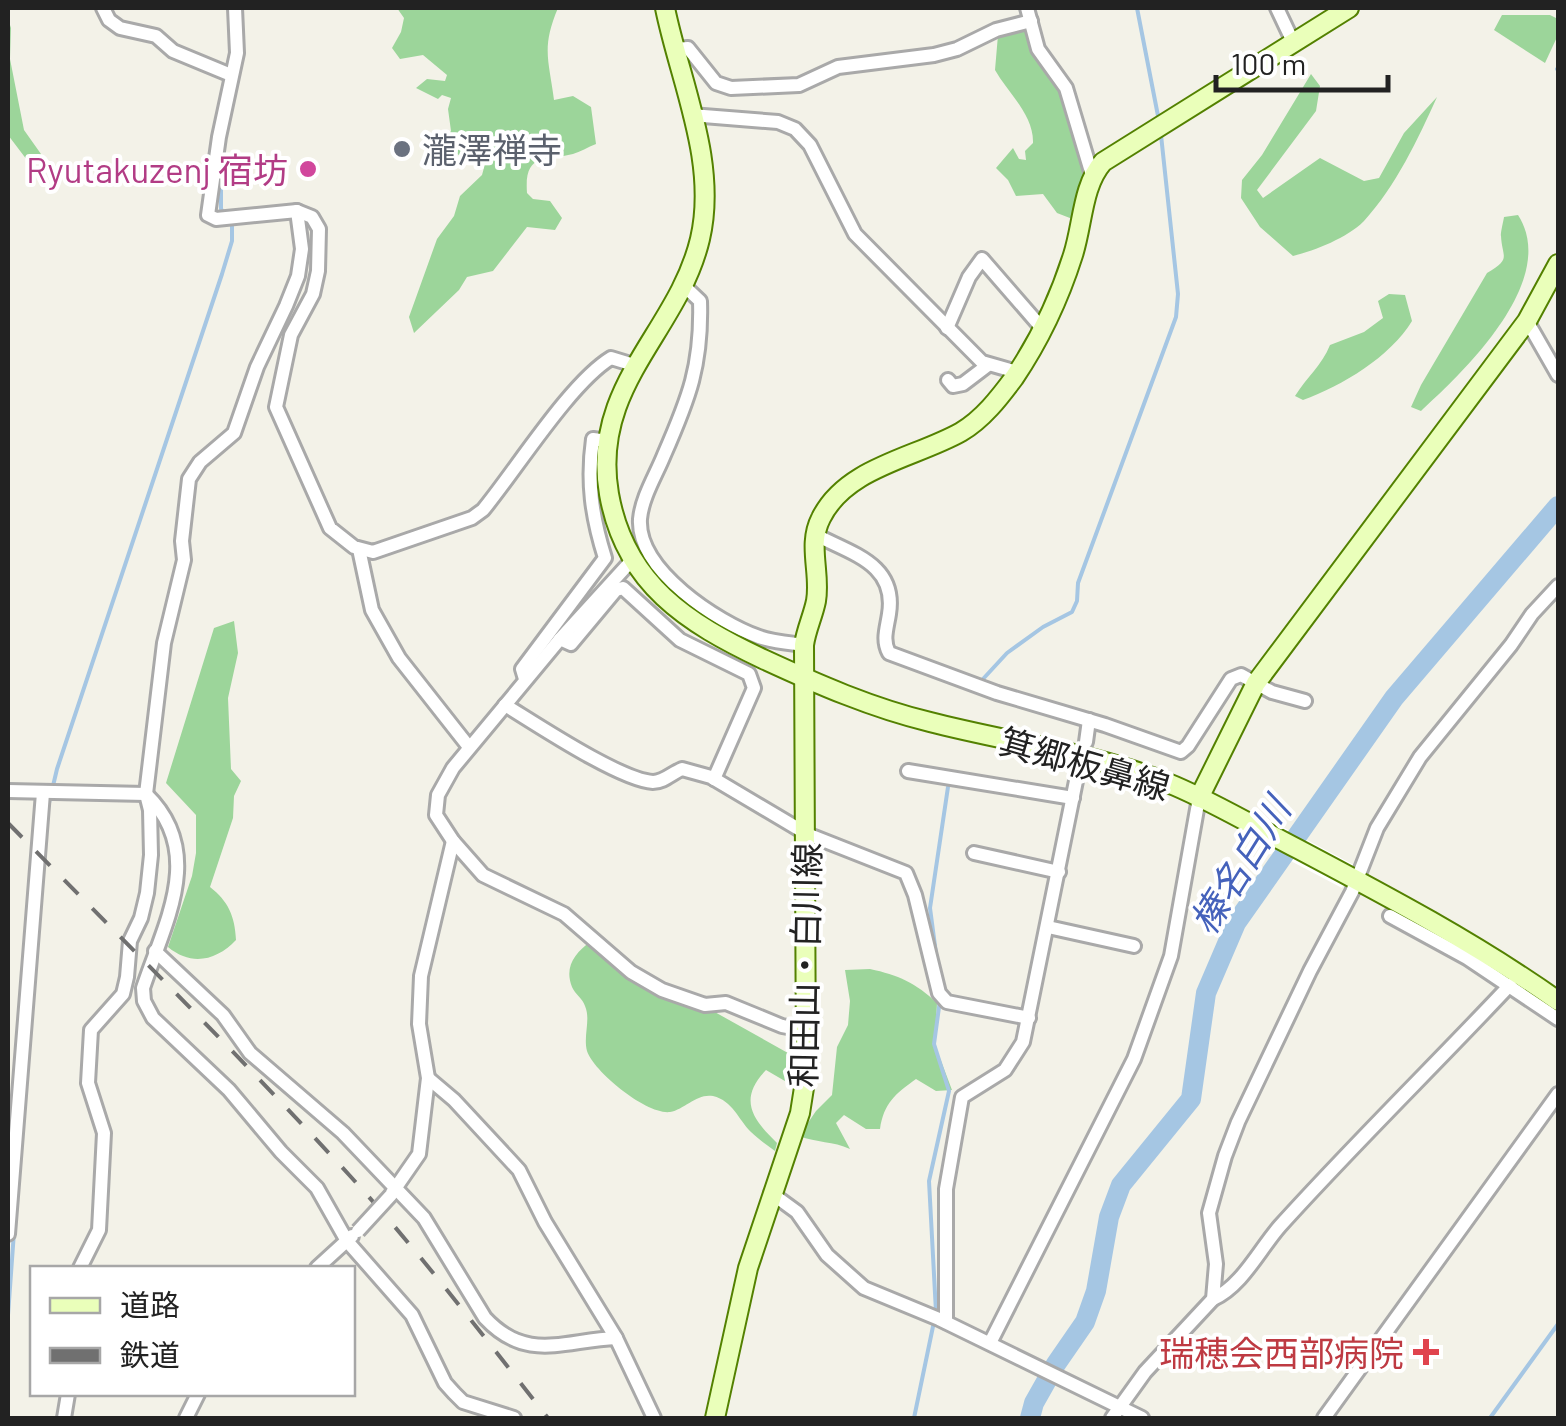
<svg xmlns="http://www.w3.org/2000/svg" width="1566" height="1426" font-family="Barlow,'Noto Sans JP',sans-serif">
  <rect width="100%" height="100%" fill="#f3f2e8"/>
  <g fill="#9cd59a">
    <path d="M397,8H558C541,48 549,60 554,100L573,96L591,107L596,144C588,147 580,152 573,154C545,161 524,152 527,193L533,199L550,201L562,218L555,230L527,227L493,271L467,277L459,290L414,333L409,317L437,239L454,216L460,196L482,175L485,164L462,158L444,141L451,131L448,109L451,98L442,95L438,99L416,88L427,79L445,81L447,75L423,55L400,59L392,48L401,32L404,18Z"/>
    <polygon points="1502,15 1550,15 1558,19 1558,35 1545,63 1494,30"/>
    <polygon points="8,19 11,28 10,59 24,130 41,154 36,160 27,160 8,135"/>
    <path d="M1028,25L1061,90L1089,176L1075,220L1057,213L1043,194L1016,196L1008,180L996,168L1013,148L1019,159L1026,160L1025,151L1033,143C1034,115 1008,93 995,70L998,35Z"/>
    <path d="M1311,74L1320,86L1316,111L1257,190L1263,198L1320,158L1364,181L1379,178L1404,133L1437,97C1418,139 1396,186 1364,221C1347,238 1316,250 1293,256L1260,227L1241,198L1242,180L1262,155Z"/>
    <path d="M1518,215C1560,280 1464,372 1421,411L1411,407L1421,385L1487,273C1512,258 1502,258 1501,236C1500,235 1504,218 1504,217Z"/>
    <path d="M1389,294L1405,295L1412,321C1390,357 1342,386 1303,400L1295,396C1307,377 1322,365 1330,345L1364,332L1383,318L1378,301Z"/>
    <path d="M234,621L238,653L228,698L231,769L241,781L234,796L233,818L210,887C228,901 235,916 236,940C217,960 192,967 168,947L192,876L196,853V815L166,783L214,628Z"/>
    <path d="M590,942L795,1057L797,1076L790,1084L766,1070C738,1099 752,1119 777,1143L775,1151C767,1145 758,1139 751,1132C738,1119 733,1101 713,1096C697,1093 685,1109 670,1112C647,1115 594,1072 587,1051C583,1035 591,1020 585,1006C583,999 575,994 572,987C564,967 575,953 590,942Z"/>
    <path d="M870,969C898,975 916,983 937,1003L935,1045L952,1090L936,1091L916,1079C895,1094 884,1103 880,1129H866L844,1115L836,1123L850,1149C833,1141 817,1143 799,1136L816,1111L832,1095L837,1047L848,1025L850,1001L845,970Z"/>
  </g>
  <polygon fill="#fff" points="1251,810 1354,865 1342,888 1238,833"/>
  <g fill="none" stroke-linecap="round" stroke-linejoin="round">
    <g stroke="#a5c6e3" stroke-width="4">
      <polyline points="1137,8 1159,121"/>
      <polyline points="1557,69 1558,70"/>
      <polyline points="221,167 221,209 226,216"/>
      <polyline points="983,679 1007,653 1043,627 1072,612 1077,601 1078,583 1176,317 1178,294 1161,135"/>
      <polyline points="937,961 930,908 948,787"/>
      <polyline points="34,983 48,807 57,769 222,274 232,241 232,223"/>
      <polyline points="8,1315 14,1232"/>
      <polyline points="914,1418 936,1312 929,1181 949,1091 934,1044 940,1000"/>
      <polyline points="1490,1418 1558,1324"/>
    </g>
    <polyline stroke="#a5c6e3" stroke-width="20" points="1030,1418 1034,1403 1056,1364 1085,1322 1096,1291 1109,1217 1121,1185 1191,1099 1206,993 1236,923 1394,698 1558,506"/>
    <defs>
      <g id="street">
        <polyline points="103,8 109,20 120,28 156,36 173,51 231,75"/>
        <path d="M235,8L237,53L219,137L208,215L216,219L297,211L312,217L319,229L318,271L313,294L291,335L276,407L330,528L354,547L373,552L472,518L483,510C516,470 570,383 611,358L634,365"/>
        <polyline points="1027,8 1038,49 1066,88 1092,175"/>
        <polyline points="1277,8 1294,44"/>
        <polyline points="675,49 688,48 716,83 731,88 799,85 838,67 934,55 957,49 996,30 1031,21"/>
        <polyline points="691,115 778,122 795,129 810,145 855,234 982,362 1017,372"/>
        <path d="M682,284L700,301C702,365 689,398 664,455C656,475 642,497 640,519C637,570 717,622 759,637C773,642 789,643 804,645"/>
        <polyline points="1527,321 1558,375"/>
        <polyline points="947,328 969,277 982,259 1041,327"/>
        <polyline points="948,380 953,386 963,384 988,365"/>
        <path d="M816,535C852,554 897,564 889,614C887,628 882,640 889,653L997,693L1105,725L1181,752L1188,746L1231,679L1241,675L1272,692L1305,701"/>
        <polyline points="359,549 372,610 399,658 469,747"/>
        <polyline points="633,559 560,639 453,768 438,795 436,815 453,841 483,875 564,914 631,972 662,990 705,1005 726,1003 782,1026 804,1030"/>
        <polyline points="560,639 571,644 616,590 623,588 680,640 749,674 754,688 714,779"/>
        <path d="M525,679L522,669L605,558C592,517 587,482 593,439L608,441"/>
        <path d="M505,705C536,724 620,780 653,782C664,782 672,773 682,769L711,777L807,834L906,873L915,895L939,993L947,1002L1029,1018"/>
        <polyline points="1086,742 1089,720"/>
        <polyline points="908,771 1073,798"/>
        <path d="M8,791L146,794C206,852 165,922 143,988L144,1001L153,1018L229,1090L281,1152L317,1188L347,1241L412,1315L445,1383L454,1393L463,1402L514,1418"/>
        <polyline points="974,853 1059,872"/>
        <polyline points="1390,916 1467,958 1558,1019"/>
        <polyline points="1048,927 1134,946"/>
        <path d="M155,951L223,1015L250,1053L343,1133L424,1218L485,1318C527,1363 564,1340 616,1338"/>
        <polyline points="428,1078 454,1100 519,1170 545,1222 616,1338 654,1418"/>
        <polyline points="392,1193 419,1154 428,1078 419,1024 421,976 453,841"/>
        <polyline points="771,1193 797,1212 827,1255 864,1288 939,1319 1142,1418"/>
        <polyline points="8,1234 43,793"/>
        <polyline points="80,1268 99,1230 104,1133 88,1083 91,1030 123,994 127,977 130,941 141,918 147,893 151,855 150,810 146,794 164,643 184,560 182,541 189,479 200,462 234,433 257,367 286,306 298,276 302,249 297,211"/>
        <polyline points="317,1268 352,1236"/>
        <path d="M1213,1299C1242,1286 1259,1250 1280,1226C1354,1144 1434,1066 1510,985"/>
        <polyline points="946,1322 946,1189 962,1097 1005,1070 1023,1042 1077,776"/>
        <polyline points="990,1343 1134,1059 1171,956 1199,798"/>
        <polyline points="64,1418 68,1394"/>
        <polyline points="186,1418 198,1394"/>
        <polyline points="1112,1418 1145,1372 1213,1299 1216,1264 1209,1213 1225,1156 1238,1122 1310,971 1352,892 1377,828 1420,757 1511,645 1532,614 1558,586"/>
        <polyline points="1324,1418 1558,1094"/>
      </g>
      <g id="secondary">
        <path d="M665,8C680,82 718,162 700,239C678,332 590,385 609,494C625,584 687,623 763,659C817,684 872,708 930,722C1011,743 1098,753 1175,786C1217,804 1257,828 1298,849C1387,896 1476,943 1558,1001"/>
        <polyline points="1199,798 1256,683 1527,321 1558,264"/>
        <path d="M715,1418L748,1268L800,1113L806,1075L804,645C806,630 813,616 816,601C821,573 807,545 821,518C846,467 915,458 961,432C983,419 999,398 1014,378C1039,341 1060,296 1073,255C1083,224 1082,186 1103,162L1349,8"/>
      </g>
    </defs>
    <use href="#street" stroke="#a9a9a9" stroke-width="18"/>
    <use href="#secondary" stroke="#538100" stroke-width="22"/>
    <use href="#street" stroke="#fff" stroke-width="12"/>
    <use href="#secondary" stroke="#eaffba" stroke-width="18"/>
    <path stroke="#707070" stroke-width="4" stroke-dasharray="20 20" stroke-linecap="butt" d="M8,823C123,940 240,1056 351,1177C421,1254 484,1337 548,1418"/>
    <defs>
      <polyline id="street-bridge" points="358,1231 391,1195"/>
    </defs>
    <use href="#street-bridge" stroke="#a9a9a9" stroke-width="18" stroke-linecap="butt"/>
    <use href="#street-bridge" stroke="#fff" stroke-width="12"/>
  </g>
  <circle fill="#6b7280" stroke="#fff" stroke-width="4" cx="402" cy="149" r="10"/>
  <circle fill="#d1479c" stroke="#fff" stroke-width="4" cx="308" cy="169" r="10"/>
  <path fill="#e0444e" stroke="#fff" stroke-width="4" d="M1421 1337h10v10h10v10h-10v10h-10v-10h-10v-10h10z"/>
  <g text-anchor="middle" dominant-baseline="central" stroke-width="8" stroke-linejoin="round" paint-order="stroke">
    <g font-size="35" fill="#5b616d" stroke="#fff" text-anchor="start">
      <text x="422" y="149">瀧澤禅寺</text>
    </g>
    <g font-size="35" fill="#b23c85" stroke="#fff" text-anchor="end">
      <text x="288" y="169">Ryutakuzenj 宿坊</text>
    </g>
    <g font-size="35" fill="#222" stroke="#fff">
      <text transform="translate(1085 763) rotate(16)">箕郷板鼻線</text>
      <text transform="translate(804 965) rotate(-89)">和田山・白川線</text>
    </g>
    <g font-size="35" fill="#be3a42" stroke="#fff" text-anchor="end">
      <text x="1404" y="1352">瑞穂会西部病院</text>
    </g>
    <g font-size="38" font-style="italic" fill="#4562bb" stroke="#fff">
      <text transform="translate(1239 865) rotate(-58)">榛名白川</text>
    </g>
  </g>
  <rect width="1566" height="1426" fill="none" stroke="#222222" stroke-width="20"/>
  <rect x="30" y="1266" width="325" height="130" fill="#ffffff" stroke="#a7a7a7" stroke-width="2.5"/>
  <rect x="50" y="1298" width="50" height="15" fill="#eaffba" stroke="#a7a7a7" stroke-width="2.5"/>
  <text x="120" y="1316" font-size="30" fill="#222222">道路</text>
  <rect x="50" y="1348" width="50" height="15" fill="#707070" stroke="#a7a7a7" stroke-width="2.5"/>
  <text x="120" y="1366" font-size="30" fill="#222222">鉄道</text>
  <path d="M1216 75v15h172v-15" fill="none" stroke="#222222" stroke-width="5"/>
  <text x="1231" y="75" font-size="30" fill="#222222" stroke="#ffffff" stroke-width="8" paint-order="stroke">100 m</text>
</svg>
